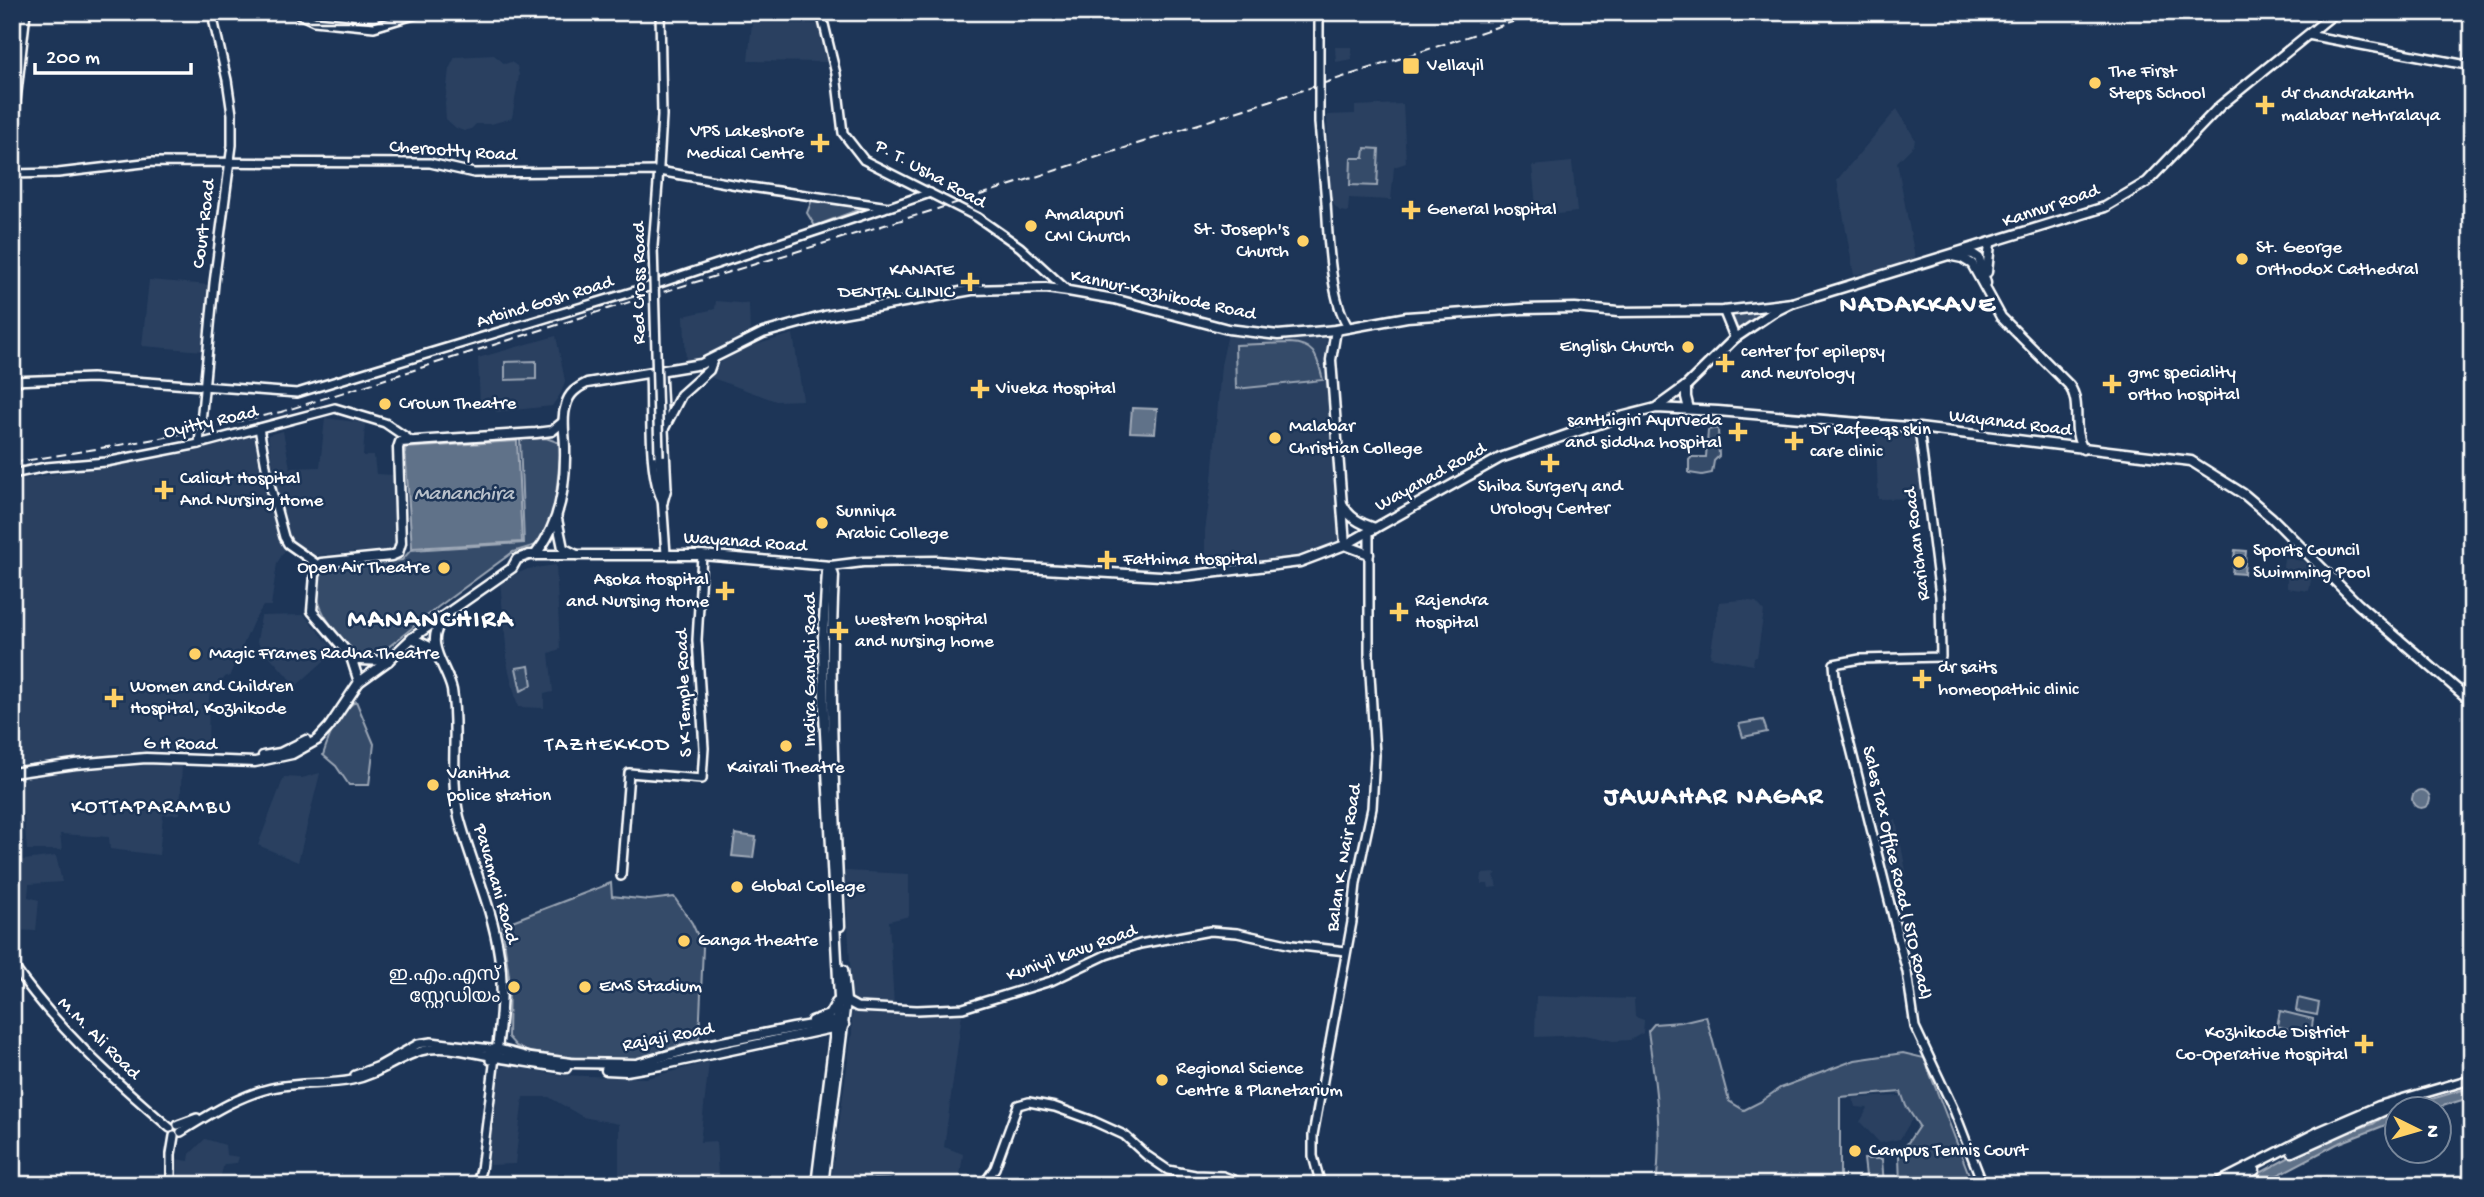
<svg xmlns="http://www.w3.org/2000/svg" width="2484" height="1197" font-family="'Gochi Hand','Noto Sans Malayalam',sans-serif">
  <rect width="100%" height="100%" fill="#1d3557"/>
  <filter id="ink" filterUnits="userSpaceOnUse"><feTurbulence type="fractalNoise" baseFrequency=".0143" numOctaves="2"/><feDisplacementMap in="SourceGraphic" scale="14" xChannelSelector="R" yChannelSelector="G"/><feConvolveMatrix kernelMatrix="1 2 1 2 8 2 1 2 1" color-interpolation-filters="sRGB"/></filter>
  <g filter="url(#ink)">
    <g fill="#2a4161">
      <polygon points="305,12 353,12 353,22 305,14"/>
      <polygon points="752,23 819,24 828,62 748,61"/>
      <polygon points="1335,47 1351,47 1352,59 1336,62"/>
      <polygon points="494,55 505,64 511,62 517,66 519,75 512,118 491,124 476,124 471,129 464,131 456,128 446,119 445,104 449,69 455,57"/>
      <polygon points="1403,104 1406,163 1394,167 1391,200 1349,198 1348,212 1340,211 1331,202 1327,115 1355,114 1355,106"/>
      <polygon points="1897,109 1915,139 1914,145 1897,162 1916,263 1854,275 1837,180"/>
      <polygon points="1572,162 1577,212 1537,216 1532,166"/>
      <polygon points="149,280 209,285 204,351 142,346"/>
      <polygon points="716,301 749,304 750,334 712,356 686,364 684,316 715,309"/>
      <polygon points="793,334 803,400 776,401 707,376 724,360 748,347"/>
      <polygon points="1228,334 1281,341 1326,337 1342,542 1302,557 1205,568 1205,531 1212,480 1221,365"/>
      <polygon points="556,336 565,381 561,393 552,406 496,412 491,406 480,405 478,358"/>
      <polygon points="325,418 365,423 363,456 374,456 376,474 395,475 398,544 396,549 309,556 291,543 275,483 268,435 283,431 290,468 320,467"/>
      <polygon points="1919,433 1921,498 1878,499 1876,435"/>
      <polygon points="254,436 266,496 285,550 277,563 271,606 263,606 253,622 229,677 226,676 209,696 208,743 168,750 12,765 12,481 187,453"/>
      <polygon points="2284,558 2303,561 2313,569 2309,591 2287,588 2287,577 2282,576"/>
      <polygon points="556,565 560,649 549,653 553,692 544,694 544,708 518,707 508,667 500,581 528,569"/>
      <polygon points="1743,600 1756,602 1764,611 1757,657 1754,657 1753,665 1710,657 1719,602"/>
      <polygon points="304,615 335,651 296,686 257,642 261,616"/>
      <polygon points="182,762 180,814 163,815 159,855 110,849 109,837 60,834 62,850 27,850 20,775"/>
      <polygon points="320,773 298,862 258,845 284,777 302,778"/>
      <polygon points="1896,820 1907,876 1891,880 1877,823"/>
      <polygon points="56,856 62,882 29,884 28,897 39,900 36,931 12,930 12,880 19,878 16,861"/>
      <polygon points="845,871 909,874 909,916 889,921 894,1006 863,1005 852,999"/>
      <polygon points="1497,873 1494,876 1497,887 1489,888 1488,884 1481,884 1482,874"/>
      <polygon points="1536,996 1634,999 1635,1017 1644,1020 1643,1033 1630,1040 1613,1041 1585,1035 1535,1037"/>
      <polygon points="852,1013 962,1014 944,1147 963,1154 959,1183 831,1180 852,1033"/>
      <polygon points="709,1062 700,1142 716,1141 718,1177 702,1185 676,1185 619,1178 619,1124 583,1117 549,1097 523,1097 515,1164 489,1165 496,1075 502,1067 509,1065 557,1075 647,1078"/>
      <polygon points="1901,1096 1912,1119 1900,1139 1880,1143 1860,1122 1868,1108 1855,1107 1853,1098"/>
      <polygon points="205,1139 225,1145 226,1155 239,1157 237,1163 224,1164 219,1182 178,1180 176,1159 189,1161 190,1154"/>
    </g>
    <g fill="#364b69" stroke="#9aa5b4" stroke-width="2">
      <polygon points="1365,148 1379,149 1377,186 1350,185 1351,158 1364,158"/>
      <polygon points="812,200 863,208 815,226 807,213"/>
      <polygon points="1765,312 1738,330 1732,315"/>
      <path d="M1290,343C1316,344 1317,358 1323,380L1236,389L1235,345Z"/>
      <polygon points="536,361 536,379 505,380 505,362"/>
      <polygon points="1718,428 1719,456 1714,461 1712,473 1702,475 1689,473 1689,460 1692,457 1706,457 1708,430"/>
      <path d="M546,438L560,443L561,448L553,524L536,545L513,552L438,607L376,657L357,655C337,634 301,598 324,567L402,560L411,550L524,543L520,439Z"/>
      <polygon points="529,666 532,685 521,691 516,668"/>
      <path d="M356,701L374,744L369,785H349L336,766L323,755C330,733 337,715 356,701Z"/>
      <polygon points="1763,720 1767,732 1743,737 1739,724"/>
      <polygon points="611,883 612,896 649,900 674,897 692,923 703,947 699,1039 634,1060 617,1063 528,1052 516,1046 508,1037 509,976 502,925"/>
      <polygon points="2298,998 2319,1003 2317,1015 2296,1011"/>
      <polygon points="2280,1011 2313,1019 2311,1035 2277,1026"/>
      <path d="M1706,1016L1729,1101L1744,1110L1760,1102L1780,1088L1855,1060L1903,1053L1924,1058L1973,1185H1900L1899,1156L1919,1126L1906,1106L1901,1092L1840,1097V1185H1656C1663,1133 1655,1082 1648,1031L1654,1024L1681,1022Z"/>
      <polygon points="1864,1159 1882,1159 1884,1185 1857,1185 1857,1177 1866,1176"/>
    </g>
    <g fill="#617289" stroke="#a0aab8" stroke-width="2">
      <polygon points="1132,408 1157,409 1155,433 1130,432"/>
      <polygon points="517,441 522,542 412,548 405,448"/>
      <polygon points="2235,550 2246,551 2244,574 2232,573"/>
      <circle cx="2421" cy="799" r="9"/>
      <polygon points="735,834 756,837 753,858 732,856"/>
      <polygon points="2472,1087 2472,1097 2433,1109 2396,1110 2396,1121 2337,1144 2259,1185 2238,1185 2325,1138 2373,1124 2391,1111"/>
    </g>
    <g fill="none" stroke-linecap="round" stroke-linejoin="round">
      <defs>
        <g id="secondary">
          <polyline points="295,12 314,21 374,27 424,12"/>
          <polyline points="821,12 836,74 843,133 864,160 977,217 1020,247 1068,291"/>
          <polyline points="2308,35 2472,66"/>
          <polyline points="12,136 26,12"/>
          <polyline points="12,174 58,173 152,162 430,163 474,173 659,171 743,186 889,207 930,193"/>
          <polyline points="658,183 662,116 660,12"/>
          <path d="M1326,202C1328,235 1330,301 1349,328"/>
          <polyline points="661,371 667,488 663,502"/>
          <path d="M650,374C652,406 647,476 663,502"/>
          <polyline points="12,381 92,378 297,393 645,288 885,208"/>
          <polyline points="259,428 268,477 284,537 288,544 318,565"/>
          <polyline points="1919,428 1940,596 1941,657 1860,659 1834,664 1836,689 1907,972 1915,1027 1954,1110 1983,1185"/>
          <polyline points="199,444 214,283 232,145 232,114 227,80 214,23 214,13 217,12"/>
          <polyline points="659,456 666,554"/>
          <polyline points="12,474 46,467 106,462 199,444 335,408 385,423 410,440"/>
          <polyline points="621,876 629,773 702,779 704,748 697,640 702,555"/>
          <path d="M12,964C56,1027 111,1078 170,1128"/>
          <polyline points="846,1001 857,1007 917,1010 963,1008 1051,981 1106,955 1140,944 1210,931 1237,933 1292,945 1346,951"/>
          <polyline points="355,1075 379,1066 418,1044 431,1042 491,1049 490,1060"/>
          <polyline points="178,1125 197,1118"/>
          <path d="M181,1132C210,1114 243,1093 277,1087C302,1082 328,1085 352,1080C378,1075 397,1058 421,1051C444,1044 472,1053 495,1057L481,1170L476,1185"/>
          <polyline points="823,1184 889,1185"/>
          <polyline points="171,1185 171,1154 174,1136"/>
          <polyline points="983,1185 995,1168 1018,1105 1029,1102 1055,1107 1091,1120 1124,1135 1146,1155 1168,1170 1195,1175 1223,1176 1247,1185"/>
          <polyline points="1321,1185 1313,1156 1313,1135 1352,922 1356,883 1372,808 1375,755 1369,658 1369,532"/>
        </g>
        <g id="primary">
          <polyline points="1963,253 1973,254 1979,258 1986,283"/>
          <path d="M1952,256L1962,258L1972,264L2001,317L2069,385C2083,405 2070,428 2083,449"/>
          <polyline points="1987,272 1990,244"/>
          <polyline points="1724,311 1735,338"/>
          <polyline points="1336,330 1331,360 1345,545"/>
          <polyline points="1686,386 1686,397 1689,409"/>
          <polyline points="1657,407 1686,386 1735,338 1772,313 1792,303 2105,207 2147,182 2220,106 2336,12"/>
          <polyline points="663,430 681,395 709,370 713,359"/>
          <path d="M1343,505C1349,518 1361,524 1375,528"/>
          <polyline points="557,519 563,548 577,555"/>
          <polyline points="1345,545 1369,554"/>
          <path d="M535,555C560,525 566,487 565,448C565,434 561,419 566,405C569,393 577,388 587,383L701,364L763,333L825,316L972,290L1046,288L1068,291L1114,299L1228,329L1278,335L1336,330L1407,317L1522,309L1575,308L1618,312L1724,311L1792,303"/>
          <path d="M831,566L834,576C828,692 835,809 840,926"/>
          <path d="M442,621C423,644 447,667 452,690C459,732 449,775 459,817C471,863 492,906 499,954C504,986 501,1018 497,1049L531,1058L571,1063L636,1064L702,1046L793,1028L836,1021L844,1025"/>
          <polyline points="412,638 428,646 435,653"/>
          <polyline points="351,657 359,682"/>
          <polyline points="388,661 358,660 351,657 312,611 315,575 321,563 391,556 398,553 401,543 398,448 400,442 536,433 552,431 563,422"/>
          <polyline points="263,756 280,753 306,740"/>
          <polyline points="12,773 75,764 146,758 255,762 292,754 317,740 329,727 359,682 388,661 412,638 512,568 517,559 529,555 702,555 831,566 863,562 937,561 1027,568 1177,577 1300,562 1345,545 1500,458 1613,419 1656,408 1718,411 1919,428 2191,461 2245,495 2272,518 2358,604 2472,702"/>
          <polyline points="812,1021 829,1015 836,1003"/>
          <polyline points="495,1049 497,1049 495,1057 566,1068"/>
          <polyline points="606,1070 626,1071 661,1065 837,1027"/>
          <polyline points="2292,1152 2392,1107"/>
          <polyline points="816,1185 839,998 824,714 823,637 827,572 831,566"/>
          <polyline points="823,1185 846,1001 843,970"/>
          <polyline points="2214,1185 2318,1132 2379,1106 2472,1079"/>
          <polyline points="2229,1185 2255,1170"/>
        </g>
      </defs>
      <use href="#secondary" stroke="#fff" stroke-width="12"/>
      <use href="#primary" stroke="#fff" stroke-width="13"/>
      <use href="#secondary" stroke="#1d3557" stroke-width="7"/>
      <use href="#primary" stroke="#1d3557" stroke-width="8"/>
      <polyline stroke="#fff" stroke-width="2" stroke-dasharray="10 5" stroke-linecap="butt" points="12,463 161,438 281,412 633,301 931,211 1543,12"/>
      <defs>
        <g id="secondary-bridge">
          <polyline points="1319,12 1319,123 1326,202"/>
          <polyline points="658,183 653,246 659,456"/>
        </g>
      </defs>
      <use href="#secondary-bridge" stroke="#fff" stroke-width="12" stroke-linecap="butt"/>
      <use href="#secondary-bridge" stroke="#1d3557" stroke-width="7"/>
    </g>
  </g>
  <g fill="#ffd166" stroke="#1d3557" stroke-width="2.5">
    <rect x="1402" y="57" width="18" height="18" rx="3.5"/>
    <circle cx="2095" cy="83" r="7"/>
    <path d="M2261.5 94.5h7v7h7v7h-7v7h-7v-7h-7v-7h7z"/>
    <path d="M816.5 132.5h7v7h7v7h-7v7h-7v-7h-7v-7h7z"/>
    <path d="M1407.5 199.5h7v7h7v7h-7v7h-7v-7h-7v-7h7z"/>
    <circle cx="1031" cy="226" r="7"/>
    <circle cx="1303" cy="241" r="7"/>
    <circle cx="2242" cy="259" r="7"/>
    <path d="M966.5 271.5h7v7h7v7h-7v7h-7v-7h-7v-7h7z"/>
    <circle cx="1688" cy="347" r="7"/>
    <path d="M1721.5 352.5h7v7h7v7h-7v7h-7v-7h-7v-7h7z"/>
    <path d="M2108.5 373.5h7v7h7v7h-7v7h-7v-7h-7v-7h7z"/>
    <path d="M976.5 378.5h7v7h7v7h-7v7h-7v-7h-7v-7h7z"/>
    <circle cx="385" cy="404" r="7"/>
    <path d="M1734.5 421.5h7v7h7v7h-7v7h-7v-7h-7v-7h7z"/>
    <circle cx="1275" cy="438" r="7"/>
    <path d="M1790.5 430.5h7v7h7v7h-7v7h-7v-7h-7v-7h7z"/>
    <path d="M1546.5 452.5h7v7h7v7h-7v7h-7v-7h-7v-7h7z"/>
    <path d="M160.5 479.5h7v7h7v7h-7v7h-7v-7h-7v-7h7z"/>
    <circle cx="822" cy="523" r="7"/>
    <path d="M1103.5 549.5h7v7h7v7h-7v7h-7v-7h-7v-7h7z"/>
    <circle cx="2239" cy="562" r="7"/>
    <circle cx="444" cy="568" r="7"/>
    <path d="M721.5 580.5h7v7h7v7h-7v7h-7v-7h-7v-7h7z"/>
    <path d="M1395.5 601.5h7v7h7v7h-7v7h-7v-7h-7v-7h7z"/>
    <path d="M835.5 620.5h7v7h7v7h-7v7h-7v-7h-7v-7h7z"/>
    <circle cx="195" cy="654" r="7"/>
    <path d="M1918.5 668.5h7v7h7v7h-7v7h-7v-7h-7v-7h7z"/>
    <path d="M110.5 687.5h7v7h7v7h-7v7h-7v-7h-7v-7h7z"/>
    <circle cx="786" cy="746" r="7"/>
    <circle cx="433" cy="785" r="7"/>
    <circle cx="737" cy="887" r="7"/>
    <circle cx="684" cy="941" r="7"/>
    <circle cx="514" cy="987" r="7"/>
    <circle cx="585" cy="987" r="7"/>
    <path d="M2360.5 1033.5h7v7h7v7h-7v7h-7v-7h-7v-7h7z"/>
    <circle cx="1162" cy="1080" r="7"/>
    <circle cx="1855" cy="1151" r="7"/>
  </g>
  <g text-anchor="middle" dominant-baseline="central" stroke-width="5" stroke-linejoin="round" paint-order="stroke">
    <g font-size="19" fill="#fff" stroke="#1d3557" text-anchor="start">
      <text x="1427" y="66">Vellayil</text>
      <text x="2109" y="72">The First<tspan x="2109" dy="22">Steps School</tspan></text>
      <text x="2281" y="94">dr chandrakanth<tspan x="2281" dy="22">malabar nethralaya</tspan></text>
      <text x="804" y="132" text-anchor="end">VPS Lakeshore<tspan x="804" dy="22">Medical Centre</tspan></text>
      <text x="1427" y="210">General hospital</text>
      <text x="1045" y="215">Amalapuri<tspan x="1045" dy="22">CMI Church</tspan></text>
      <text x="1289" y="230" text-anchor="end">St. Joseph's<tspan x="1289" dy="22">Church</tspan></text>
      <text x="2256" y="248">St. George<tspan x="2256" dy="22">Orthodox Cathedral</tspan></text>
      <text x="954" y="271" text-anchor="end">KANATE<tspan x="954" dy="22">DENTAL CLINIC</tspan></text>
      <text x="1674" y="347" text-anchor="end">English Church</text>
      <text x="1741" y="352">center for epilepsy<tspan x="1741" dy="22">and neurology</tspan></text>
      <text x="2128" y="373">gmc speciality<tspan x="2128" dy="22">ortho hospital</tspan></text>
      <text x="996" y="389">Viveka Hospital</text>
      <text x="399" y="404">Crown Theatre</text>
      <text x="1722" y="421" text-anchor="end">santhigiri Ayurveda<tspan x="1722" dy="22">and siddha hospital</tspan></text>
      <text x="1289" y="427">Malabar<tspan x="1289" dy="22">Christian College</tspan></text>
      <text x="1810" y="430">Dr Rafeeqs skin<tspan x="1810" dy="22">care clinic</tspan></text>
      <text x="180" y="479">Calicut Hospital<tspan x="180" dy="22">And Nursing Home</tspan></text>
      <text x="1550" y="487" text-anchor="middle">Shiba Surgery and<tspan x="1550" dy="22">Urology Center</tspan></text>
      <text x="836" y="512">Sunniya<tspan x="836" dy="22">Arabic College</tspan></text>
      <text x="2253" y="551">Sports Council<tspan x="2253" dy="22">Swimming Pool</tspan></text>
      <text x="1123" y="560">Fathima Hospital</text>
      <text x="430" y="568" text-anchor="end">Open Air Theatre</text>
      <text x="709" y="580" text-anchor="end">Asoka Hospital<tspan x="709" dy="22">and Nursing Home</tspan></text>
      <text x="1415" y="601">Rajendra<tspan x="1415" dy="22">Hospital</tspan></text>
      <text x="855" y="620">western hospital<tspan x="855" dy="22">and nursing home</tspan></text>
      <text x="209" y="654">Magic Frames Radha Theatre</text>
      <text x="1938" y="668">dr saits<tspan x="1938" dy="22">homeopathic clinic</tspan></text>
      <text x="130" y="687">Women and Children<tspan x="130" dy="22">Hospital, Kozhikode</tspan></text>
      <text x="786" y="768" text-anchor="middle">Kairali Theatre</text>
      <text x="447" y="774">Vanitha<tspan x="447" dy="22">police station</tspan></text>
      <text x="751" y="887">Global College</text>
      <text x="698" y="941">Ganga theatre</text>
      <text x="500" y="976" text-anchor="end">ഇ.എം.എസ്<tspan x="500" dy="22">സ്റ്റേഡിയം</tspan></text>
      <text x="599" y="987">EMS Stadium</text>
      <text x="2348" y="1033" text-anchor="end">Kozhikode District<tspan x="2348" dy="22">Co-Operative Hospital</tspan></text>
      <text x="1176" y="1069">Regional Science<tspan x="1176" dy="22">Centre &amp; Planetarium</tspan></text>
      <text x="1869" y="1151">Campus Tennis Court</text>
    </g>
    <g font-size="19" fill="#fff" stroke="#1d3557">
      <text transform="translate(453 152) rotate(4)">Cherootty Road</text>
      <text transform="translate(930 175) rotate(29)">P. T. Usha Road</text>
      <text transform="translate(2051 207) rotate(-19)">Kannur Road</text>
      <text transform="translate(205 224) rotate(-83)">Court Road</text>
      <text transform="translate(640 283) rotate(-90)">Red Cross Road</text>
      <text transform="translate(1163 296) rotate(12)">Kannur-Kozhikode Road</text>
      <text transform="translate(545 303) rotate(-17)">Arbind Gosh Road</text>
      <text transform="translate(211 423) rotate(-13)">Oyitty Road</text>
      <text transform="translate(2010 424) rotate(7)">Wayanad Road</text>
      <text transform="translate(1431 478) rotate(-29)">Wayanad Road</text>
      <text transform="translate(745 543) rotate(4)">Wayanad Road</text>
      <text transform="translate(1918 544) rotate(-97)">Rarichan Road</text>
      <text transform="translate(811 670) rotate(-90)">Indira Gandhi Road</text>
      <text transform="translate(685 693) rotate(-92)">S K Temple Road</text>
      <text transform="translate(180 745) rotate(1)">G H Road</text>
      <text transform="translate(1345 858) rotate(-81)">Balan K. Nair Road</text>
      <text transform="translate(1896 873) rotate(77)">Sales Tax Office Road ( STO Road)</text>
      <text transform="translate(495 884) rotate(74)">Pavamani Road</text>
      <text transform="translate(1072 954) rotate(-20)">Kuniyil kavu Road</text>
      <text transform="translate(668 1038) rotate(-11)">Rajaji Road</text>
      <text transform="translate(98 1039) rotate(45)">M.M. Ali Road</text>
    </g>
    <g font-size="21" font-style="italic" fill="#b8c0ca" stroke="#1d3557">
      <text x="464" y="495">Mananchira</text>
    </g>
    <g font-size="21" letter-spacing="2" fill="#fff" stroke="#1d3557">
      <text x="608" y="746">TAZHEKKOD</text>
      <text x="152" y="808">KOTTAPARAMBU</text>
    </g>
    <g font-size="26" font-weight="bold" letter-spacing="2" fill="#fff" stroke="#1d3557">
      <text x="1918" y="306">NADAKKAVE</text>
      <text x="431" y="621">MANANCHIRA</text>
      <text x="1714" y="798">JAWAHAR NAGAR</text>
    </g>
  </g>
  <rect width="2484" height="1197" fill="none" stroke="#1d3557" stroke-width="42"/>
  <rect x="21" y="21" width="2442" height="1155" fill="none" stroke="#fff" stroke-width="2.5" filter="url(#ink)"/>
  <g transform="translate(2418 1130) rotate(95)"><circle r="33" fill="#1d3557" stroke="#77869a" stroke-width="2"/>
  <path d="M0-5L12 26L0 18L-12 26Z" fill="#ffd166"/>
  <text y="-10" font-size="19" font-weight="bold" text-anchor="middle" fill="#ffffff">N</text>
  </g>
  <path d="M35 63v10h156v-10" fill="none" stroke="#ffffff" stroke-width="3.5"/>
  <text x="46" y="63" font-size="21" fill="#ffffff" stroke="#1d3557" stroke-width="5" paint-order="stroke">200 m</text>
</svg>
